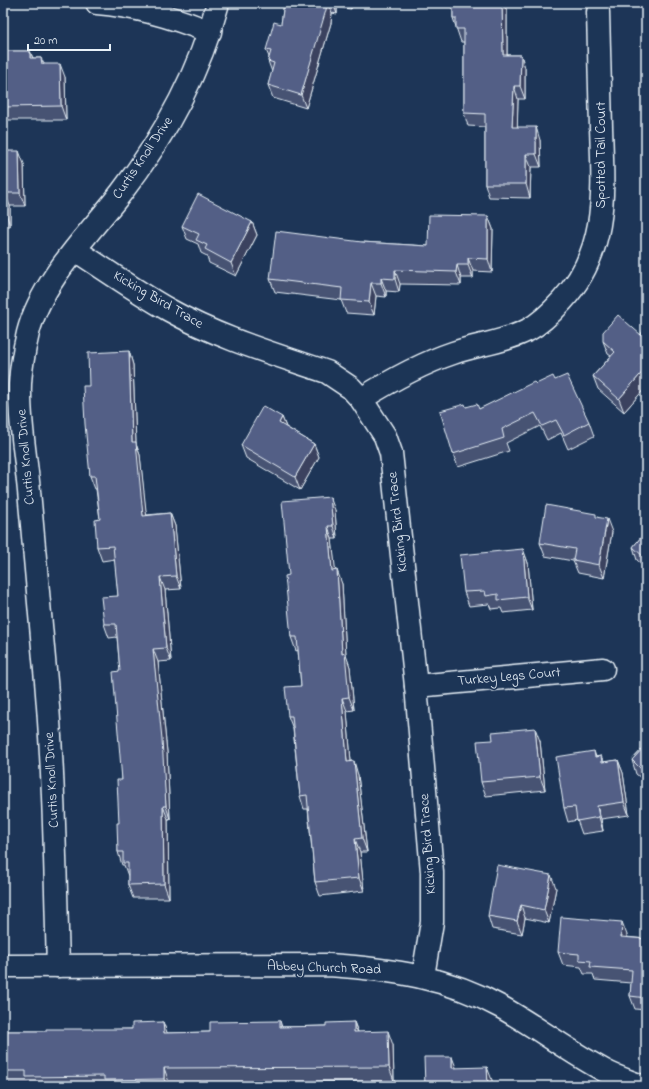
<svg xmlns="http://www.w3.org/2000/svg" width="649" height="1089" font-family="'Indie Flower',sans-serif">
  <rect width="100%" height="100%" fill="#1d3557"/>
  <filter id="ink" filterUnits="userSpaceOnUse"><feTurbulence type="fractalNoise" baseFrequency=".025" numOctaves="2"/><feDisplacementMap in="SourceGraphic" scale="8" xChannelSelector="R" yChannelSelector="G"/><feConvolveMatrix kernelMatrix="1 2 1 2 8 2 1 2 1" color-interpolation-filters="sRGB"/></filter>
  <g filter="url(#ink)">
    <g fill="none" stroke-linecap="round" stroke-linejoin="round">
      <defs>
        <g id="minor">
          <path d="M97,3C137,6 173,17 210,32"/>
          <path d="M75,250C106,270 137,292 169,310C219,338 274,354 327,372L351,388L361,399L385,436L391,453L416,686L432,872V922L423,976"/>
          <path d="M361,399C390,381 420,364 453,353C479,344 502,343 528,330C541,323 552,312 562,301C609,250 603,191 601,127C600,89 599,50 598,12"/>
          <polyline points="416,686 603,669"/>
          <path d="M3,966L329,965C390,969 447,977 501,1007C537,1027 569,1052 605,1071C616,1077 629,1081 641,1086"/>
          <path d="M58,966C55,864 54,761 44,659C39,603 34,547 29,491C26,459 20,426 20,394C19,378 24,349 28,333C41,281 89,234 121,193C165,136 199,73 218,3"/>
        </g>
      </defs>
      <use href="#minor" stroke="#e8f1f8" stroke-width="25"/>
      <use href="#minor" stroke="#1d3557" stroke-width="22"/>
    </g>
    <g fill="#475273" stroke="#e8f1f8">
      <polygon points="284,3 352,3 351,9 337,7 337,14 332,13 331,23 306,108 273,98 268,85 272,72 268,61 269,57 266,50 281,24"/>
      <polygon points="453,3 504,3 507,12 507,55 521,55 525,68 525,99 518,99 517,127 540,140 541,167 531,167 530,198 489,197 485,184 485,127 468,126 464,113 464,42 461,42 453,18"/>
      <polygon points="3,51 30,51 33,58 41,58 44,64 65,77 66,120 5,120 3,114"/>
      <polygon points="3,151 24,164 25,206 10,206 10,226 3,226"/>
      <polygon points="488,216 493,229 492,272 473,271 473,278 461,278 461,285 400,284 399,292 386,291 386,297 376,296 374,315 346,313 341,300 275,292 270,279 362,242 428,246"/>
      <polygon points="252,222 257,235 236,276 209,263 207,256 201,253 198,244 187,239 182,226"/>
      <polygon points="646,323 646,387 624,412 598,389 593,376 611,356 608,354 603,341 641,335"/>
      <polygon points="129,351 133,365 136,444 140,455 146,515 170,513 175,526 181,589 165,590 171,661 158,662 167,752 170,819 168,819 169,898 133,898 128,885 128,876 124,865 122,865 118,852 122,780 120,671 117,637 109,638 104,624 118,596 115,559 102,561 97,547 100,519 96,489 95,489 90,476 89,386"/>
      <polygon points="555,380 589,422 594,436 568,449 561,433 547,440 540,426 506,443 509,451 458,467 453,454 466,407 479,409 536,384"/>
      <polygon points="282,417 286,427 314,444 319,457 300,490 246,458 241,445"/>
      <polygon points="335,510 337,539 332,539 335,571 342,584 346,656 350,667 354,710 347,711 350,749 351,762 358,775 367,852 360,852 364,891 320,896 315,882 308,809 304,809 300,796 293,729 288,716 301,686 298,650 296,651 291,637 289,575"/>
      <polygon points="598,517 612,532 604,578 578,573 573,561 545,556 540,543"/>
      <polygon points="646,531 646,573 644,567 644,566 637,560 633,547"/>
      <polygon points="523,549 528,563 532,610 503,613 501,608 491,609 489,604 469,606 464,592"/>
      <polygon points="540,741 545,790 486,796 481,782"/>
      <polygon points="646,745 646,782 636,774 632,760"/>
      <polygon points="594,751 596,757 601,756 604,762 618,760 623,773 629,815 601,819 603,831 582,834 577,820 568,822 564,808"/>
      <polygon points="556,888 549,923 525,918 522,934 492,929 488,916"/>
      <polygon points="627,935 626,937 646,939 646,1010 635,1009 630,996 631,983 595,980 593,974 584,974 581,967 563,965 558,952"/>
      <polygon points="280,1021 282,1027 326,1026 354,1022 358,1032 393,1045 394,1081 169,1082 169,1086 29,1086 28,1084 3,1084 3,1031 46,1031 132,1029 163,1022 167,1033 210,1032"/>
    </g>
    <g fill="#3a425e" stroke="#e8f1f8">
      <polygon points="327,3 329,3 332,13 331,23 306,108 301,95"/>
      <polygon points="333,3 336,3 337,7 337,14"/>
      <polygon points="349,3 352,3 351,9"/>
      <polygon points="502,3 504,3 507,12 507,68 503,55"/>
      <polygon points="30,51 35,64 30,58"/>
      <polygon points="521,55 525,68 525,99 520,86"/>
      <polygon points="60,64 65,77 66,120 61,106"/>
      <polygon points="514,86 518,99 517,140 512,127"/>
      <polygon points="536,127 540,140 541,167 536,154"/>
      <polygon points="19,151 24,164 25,206 20,193"/>
      <polygon points="526,154 531,167 530,198 526,184"/>
      <polygon points="5,193 10,206 10,226 6,213"/>
      <polygon points="488,216 493,229 492,272 488,259"/>
      <polygon points="252,222 257,235 236,276 231,263"/>
      <polygon points="468,258 473,271 473,278 468,265"/>
      <polygon points="457,265 461,278 461,285 456,272"/>
      <polygon points="395,270 400,284 399,292 395,279"/>
      <polygon points="381,278 386,291 386,297 381,283"/>
      <polygon points="371,283 376,296 374,315 369,302"/>
      <polygon points="129,351 133,365 136,444 140,455 148,529 143,516 132,442"/>
      <polygon points="646,368 646,387 624,412 619,399"/>
      <polygon points="282,417 287,430 279,423"/>
      <polygon points="314,444 319,457 300,490 295,477"/>
      <polygon points="330,497 335,510 337,539 333,526"/>
      <polygon points="170,513 175,526 181,589 176,576"/>
      <polygon points="607,519 612,532 604,578 599,565"/>
      <polygon points="328,526 332,539 337,584 332,571"/>
      <polygon points="523,549 528,563 532,610 527,597"/>
      <polygon points="337,570 342,584 346,655 350,667 354,710 349,697 342,654"/>
      <polygon points="160,577 165,590 171,661 166,648"/>
      <polygon points="153,649 158,662 167,752 170,819 166,806"/>
      <polygon points="342,698 347,711 350,749 352,775 347,762 345,735"/>
      <polygon points="535,728 540,741 545,790 540,777"/>
      <polygon points="618,760 623,773 629,815 624,802"/>
      <polygon points="354,761 358,775 367,852 362,838"/>
      <polygon points="163,806 168,819 169,898 164,884"/>
      <polygon points="597,806 601,819 603,831 599,817"/>
      <polygon points="355,839 360,852 364,891 359,878"/>
      <polygon points="551,875 556,888 549,923 544,910"/>
      <polygon points="521,905 525,918 522,934 517,921"/>
      <polygon points="622,922 627,935 626,950 621,937"/>
      <polygon points="163,1022 168,1035 164,1033"/>
      <polygon points="354,1022 359,1036 354,1032"/>
      <polygon points="388,1031 393,1045 394,1081 389,1067"/>
      <polygon points="452,1057 457,1070 452,1068"/>
      <polygon points="487,1067 492,1080 492,1086 488,1086"/>
      <polygon points="164,1068 169,1082 169,1086 167,1086 164,1079"/>
    </g>
    <g fill="#535f86" stroke="#e8f1f8">
      <polygon points="284,3 327,3 326,10 301,95 268,85 274,63 268,61 271,51 266,50 274,22 281,24"/>
      <polygon points="453,3 502,3 503,55 521,55 520,86 514,86 512,127 536,127 536,154 526,154 526,184 485,184 485,114 464,113 464,29 456,29 456,18 453,18"/>
      <polygon points="3,51 30,51 30,58 41,58 42,64 60,64 61,106 3,107"/>
      <polygon points="3,151 19,151 20,193 5,193 6,213 3,213"/>
      <polygon points="198,194 252,222 231,263 205,249 207,245 196,240 199,234 182,226"/>
      <polygon points="429,215 488,216 488,259 468,258 468,265 457,265 456,272 395,270 395,279 381,278 381,283 371,283 369,302 341,300 342,288 270,279 276,231 362,242 428,246"/>
      <polygon points="618,315 641,335 646,323 646,368 619,399 593,376 615,352 603,341 603,332"/>
      <polygon points="129,351 132,442 136,442 143,516 170,513 176,576 160,577 166,648 153,649 162,739 166,806 163,806 164,884 128,885 128,863 123,863 123,852 118,852 117,823 119,823 117,780 122,780 113,672 120,671 116,624 104,624 101,597 118,596 113,546 97,547 95,520 100,519 95,476 90,476 85,424 83,386 89,386 88,353"/>
      <polygon points="567,375 589,422 564,435 556,420 542,426 535,413 502,429 504,438 453,454 440,411 465,404 466,407 477,404 479,409 534,382 536,384 553,376 555,380"/>
      <polygon points="263,406 282,417 279,423 314,444 295,477 241,445"/>
      <polygon points="330,497 333,526 328,526 332,571 337,570 342,654 345,653 349,697 342,698 345,735 347,762 354,761 362,838 355,839 359,878 315,882 307,795 300,796 292,716 288,716 285,687 301,686 297,637 291,637 285,576 289,575 282,501"/>
      <polygon points="546,505 596,514 596,517 607,519 599,565 573,560 575,549 540,543"/>
      <polygon points="646,531 646,559 633,547"/>
      <polygon points="523,549 527,597 498,600 498,594 486,596 485,591 464,592 460,555"/>
      <polygon points="646,564 646,569 644,567"/>
      <polygon points="535,728 540,777 481,782 477,741 493,740 492,732"/>
      <polygon points="646,745 646,774 632,760"/>
      <polygon points="594,751 595,757 601,756 602,762 618,760 624,802 597,806 599,817 577,821 575,807 564,808 556,757"/>
      <polygon points="497,865 551,875 544,910 521,905 517,921 488,916"/>
      <polygon points="561,917 622,922 621,937 646,939 646,998 630,996 632,970 590,967 591,961 579,960 579,954 558,952"/>
      <polygon points="280,1021 280,1027 326,1026 326,1023 354,1022 354,1032 388,1031 389,1067 164,1068 164,1079 104,1080 104,1076 26,1077 26,1071 3,1071 3,1031 46,1031 46,1029 132,1029 132,1023 163,1022 164,1033 210,1032 210,1022"/>
      <polygon points="424,1057 452,1057 452,1068 487,1067 488,1086 425,1086"/>
    </g>
  </g>
  <g text-anchor="middle" dominant-baseline="central" stroke-width="3.5" stroke-linejoin="round" paint-order="stroke">
    <g font-size="14" fill="#e8f1f8" stroke="#1d3557">
      <text transform="translate(601 155) rotate(-90)">Spotted Tail Court</text>
      <text transform="translate(143 158) rotate(-56)">Curtis Knoll Drive</text>
      <text transform="translate(158 300) rotate(30)">Kicking Bird Trace</text>
      <text transform="translate(26 457) rotate(-95)">Curtis Knoll Drive</text>
      <text transform="translate(398 522) rotate(-96)">Kicking Bird Trace</text>
      <text transform="translate(509 677) rotate(-5)">Turkey Legs Court</text>
      <text transform="translate(52 780) rotate(-93)">Curtis Knoll Drive</text>
      <text transform="translate(428 844) rotate(-94)">Kicking Bird Trace</text>
      <text transform="translate(324 968) rotate(2)">Abbey Church Road</text>
    </g>
  </g>
  <rect width="649" height="1089" fill="none" stroke="#1d3557" stroke-width="16"/>
  <rect x="8" y="8" width="633" height="1073" fill="none" stroke="#e8f1f8" stroke-width="1.5" filter="url(#ink)"/>
  <path d="M28 44v6h82v-6" fill="none" stroke="#e8f1f8" stroke-width="2"/>
  <text x="34" y="44" font-size="12" fill="#e8f1f8" stroke="#1d3557" stroke-width="3" paint-order="stroke">20 m</text>
</svg>
